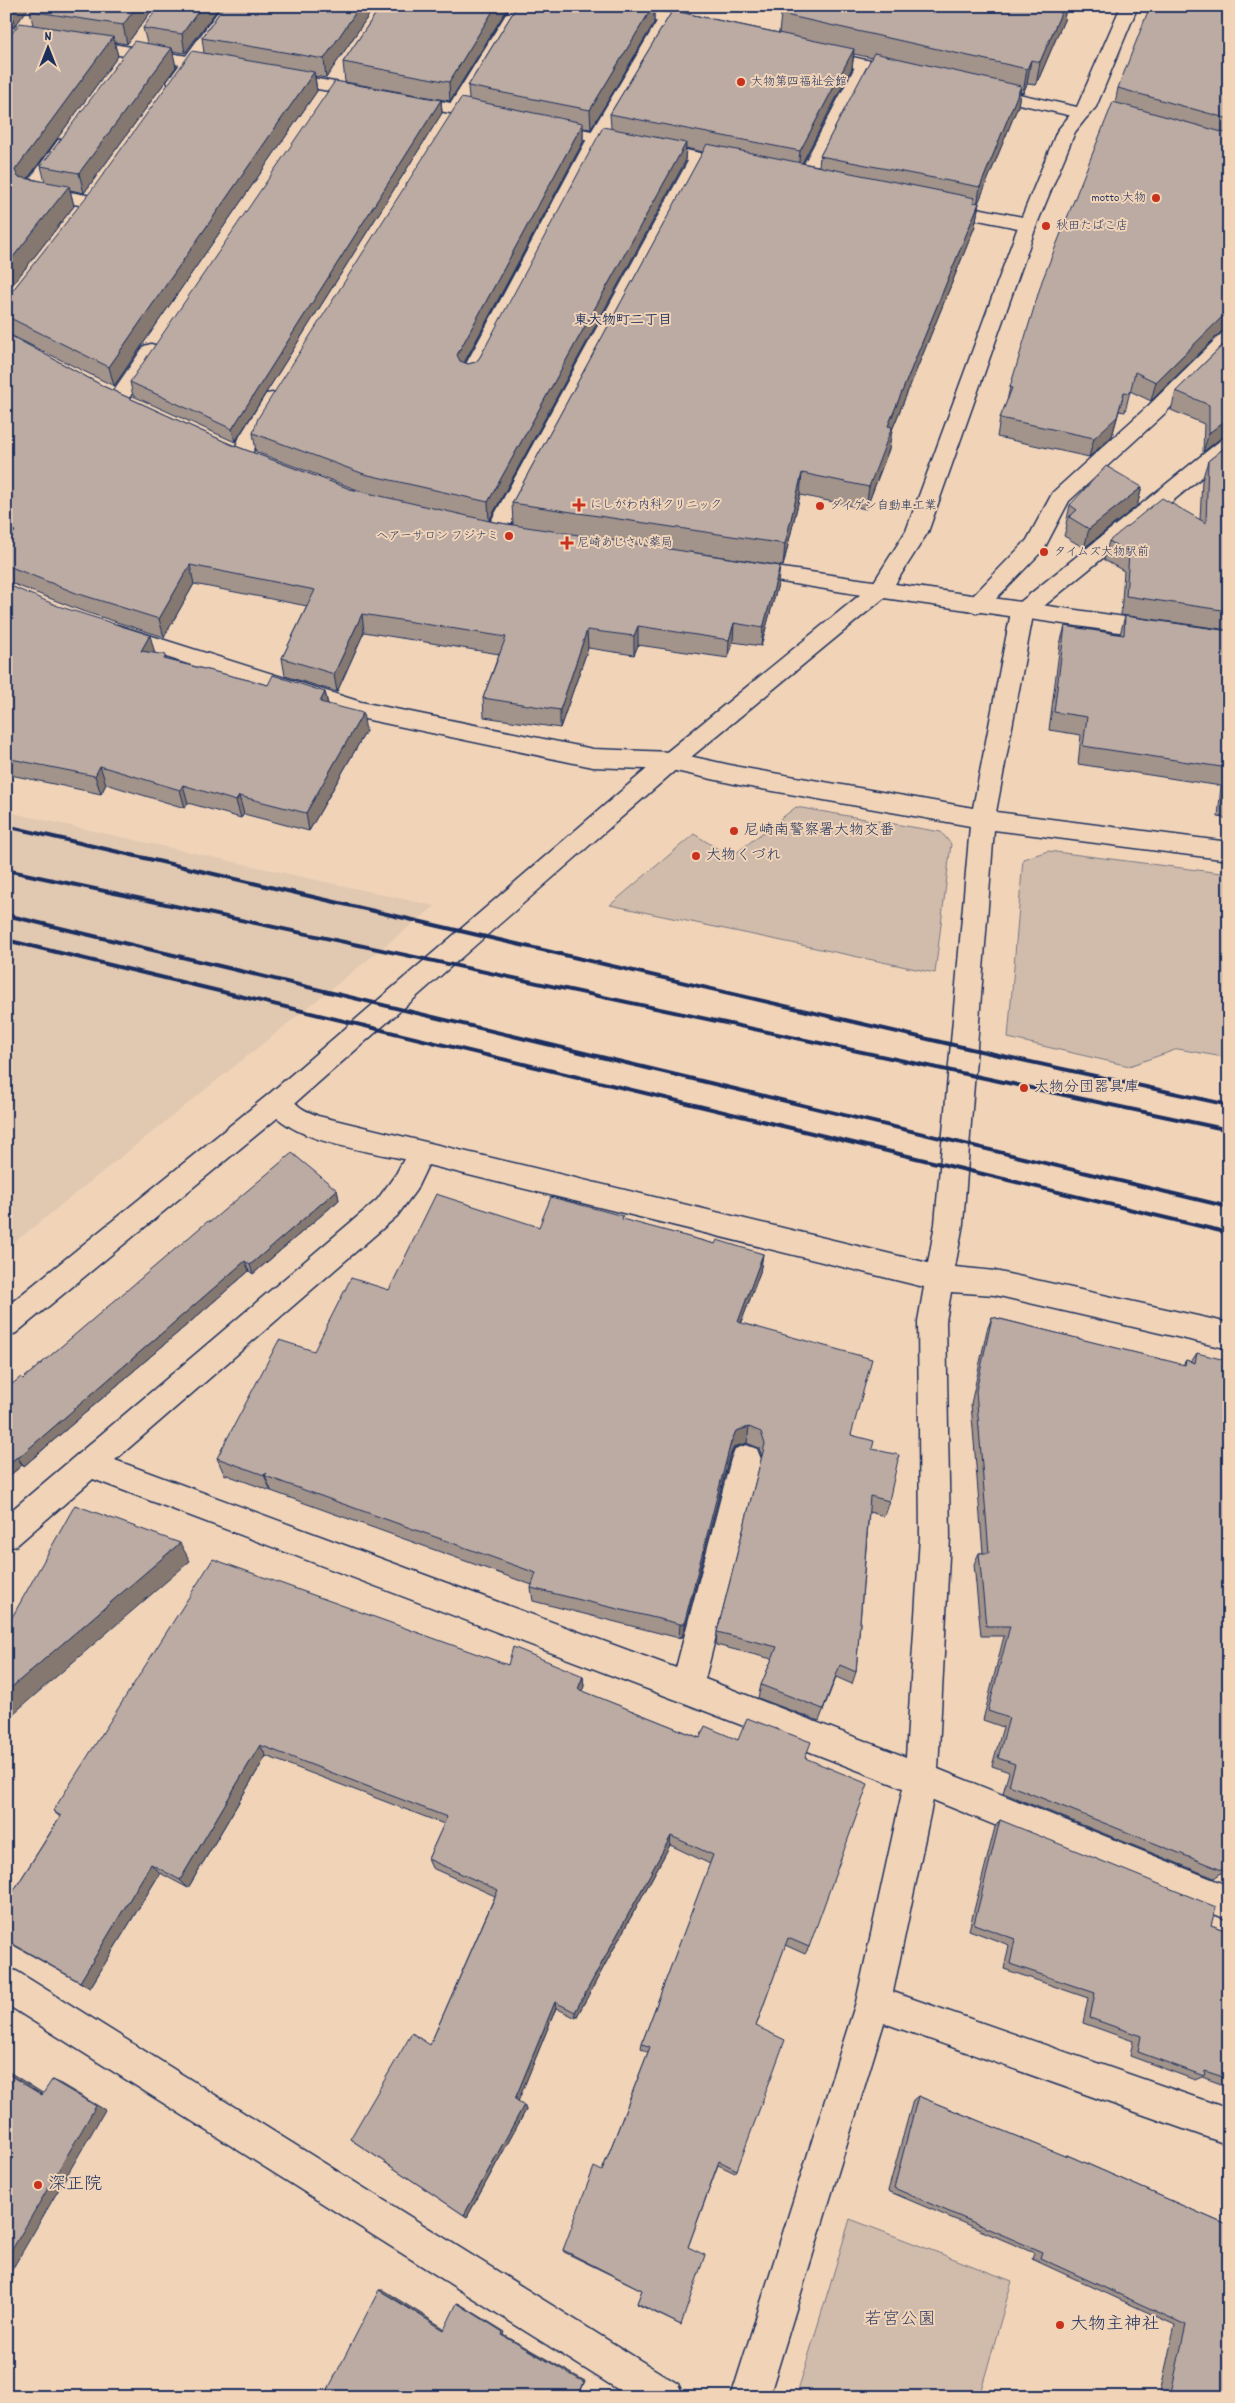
<svg xmlns="http://www.w3.org/2000/svg" width="1235" height="2403" font-family="Dekko,'Klee One',sans-serif">
  <rect width="100%" height="100%" fill="#f1d4b8"/>
  <filter id="ink" filterUnits="userSpaceOnUse"><feTurbulence type="fractalNoise" baseFrequency=".02" numOctaves="2"/><feDisplacementMap in="SourceGraphic" scale="10" xChannelSelector="R" yChannelSelector="G"/><feConvolveMatrix kernelMatrix="1 2 1 2 8 2 1 2 1" color-interpolation-filters="sRGB"/></filter>
  <g filter="url(#ink)">
    <polygon fill="#e1c8b1" points="6,811 12,813 435,906 6,1249"/>
    <g fill="#d1bcab" stroke="#767684">
      <polygon points="796,807 941,832 951,844 935,973 610,905 694,834 731,857"/>
      <polygon points="1048,851 1229,874 1229,1058 1178,1049 1129,1066 1008,1038 1023,859"/>
      <polygon points="850,2219 1012,2281 979,2397 796,2397"/>
    </g>
    <g fill="none" stroke-linecap="round" stroke-linejoin="round">
      <defs>
        <g id="service">
          <polygon points="511,6 528,6 462,113 456,114 279,82 273,81 270,77 273,73 279,72 451,103"/>
          <polygon points="668,13 674,14 677,18 606,137 480,375 477,379 470,381 463,379 460,375 588,137 659,18 662,14"/>
          <polygon points="6,27 219,61 225,62 228,66 225,70 219,71 6,37"/>
          <polygon points="865,60 871,61 874,65 814,179 812,183 798,183 796,179 856,65 859,61"/>
          <polygon points="64,139 70,140 73,144 43,187 97,197 99,201 97,205 90,207 31,196 24,194 22,190 58,140"/>
          <polygon points="151,344 158,346 161,350 125,404 118,405 111,404 108,399 111,394 144,346"/>
        </g>
        <g id="minor">
          <polygon points="222,6 239,6 182,86 170,86 167,82"/>
          <polygon points="602,6 634,6 711,23 714,27 711,31 705,32 604,10"/>
          <polygon points="1121,6 1138,6 1096,107 1087,117 1081,118 983,96 977,95 974,91 977,87 983,86 1077,107"/>
          <polygon points="817,49 910,70 913,74 910,78 904,79 811,58 808,54 811,50"/>
          <polygon points="547,122 735,160 741,161 744,165 741,169 735,170 705,164 507,532 504,537 496,539 488,537 485,532 688,161 541,131 538,127 541,123"/>
          <polygon points="941,201 1028,218 1035,220 1037,224 1035,228 1028,230 934,211 932,207 934,203"/>
          <polygon points="1229,331 1229,349 1162,416 1069,501 1044,549 985,610 977,613 969,610 966,605 969,600 1027,540 1053,492 1148,406 1222,333"/>
          <polygon points="273,393 280,394 283,399 260,436 249,461 242,463 235,461 232,456 240,436 266,394"/>
          <path d="M1229,437V455L1033,615L996,812L1229,842V860L994,830L963,1224L955,1267L995,1271L1229,1323V1349L995,1295L951,1292L946,1321L950,1537L938,1769L1229,1886V1920L933,1800L893,1992L1229,2109V2145L884,2023L769,2397H731L856,2002L903,1788L687,1704L93,1479L17,1545L6,1549V1515L377,1200L396,1174L404,1159C364,1150 284,1141 265,1102L269,1094C284,1089 289,1097 300,1107C305,1111 312,1113 318,1116L928,1263L935,1224L970,826L739,785L671,770L593,767L360,718L109,639L106,633L109,627L117,625L361,702L593,749L671,752L739,767L973,808L1011,612L1014,607L1222,439ZM428,1165L924,1287L918,1321L920,1537L906,1757L705,1679L761,1459L757,1449L746,1445L735,1449L731,1459L676,1668L115,1460L397,1216L416,1190Z"/>
          <polygon points="741,562 880,582 888,585 891,590 888,595 880,598 733,574 730,569 733,564"/>
          <polygon points="6,1967 18,1972 678,2384 684,2397 630,2397 6,2004"/>
        </g>
        <polygon id="tertiary" points="1081,108 1087,109 1090,113 1075,132 1037,224 928,532 895,584 1229,632 1229,648 884,598 679,767 287,1110 16,1333 6,1337 6,1307 269,1094 663,755 872,585 906,531 1019,224 1057,131 1075,109"/>
      </defs>
      <use href="#service" stroke="#1b2f5e" stroke-width="3"/>
      <use href="#minor" stroke="#1b2f5e" stroke-width="3"/>
      <use href="#tertiary" stroke="#1b2f5e" stroke-width="3"/>
      <use href="#service" fill="#f1d4b8" fill-rule="evenodd"/>
      <use href="#minor" fill="#f1d4b8" fill-rule="evenodd"/>
      <use href="#tertiary" fill="#f1d4b8" fill-rule="evenodd"/>
      <g stroke="#1b2f5e" stroke-width="4">
        <polyline points="6,826 971,1049 1229,1105"/>
        <polyline points="6,870 1229,1130"/>
        <polyline points="6,915 1229,1207"/>
        <polyline points="6,940 1229,1233"/>
      </g>
    </g>
    <g fill="#a2938b" stroke="#1b2f5e" fill-rule="evenodd">
      <polygon points="6,6 30,6 15,26 6,26"/>
      <polygon points="33,6 155,6 127,44 114,42 118,56 28,178 45,182 41,166 147,43 143,28 220,6 185,53 172,51 176,67 84,193 70,190 74,206 6,293 6,38 8,38 33,25 30,11"/>
      <polygon points="224,6 375,6 326,78 315,76 317,91 114,386 6,333 6,296 9,295 204,53 202,38"/>
      <polygon points="381,6 509,6 450,101 345,82 343,62"/>
      <path d="M517,6H694L689,14L779,33L781,14L785,6H1066L1064,20L1036,85L1027,84L1023,93L1020,92L1018,106L978,203H979L975,226L892,430L889,449L866,509L800,495L783,566L690,552L778,584L761,646L733,642L728,658L638,645L634,655L588,648L560,728L484,717L483,698L499,654L364,632L337,692L285,676L282,658L307,606L194,584L164,637L82,611L6,581V333L105,387L230,444L350,489L363,492L256,452L253,433L469,100L468,86ZM654,9L671,13L610,114L611,128L480,357L476,362L468,364L465,363L583,142V128L591,129L654,23ZM854,54L872,58L820,156L819,166L802,163L852,68ZM686,148L703,152L512,503L513,525L489,521L685,162Z"/>
      <polygon points="1229,6 1229,330 1221,332 1151,401 1130,391 1125,412 1119,411 1112,436 1089,457 997,437 1000,418 1007,401 1010,387 1115,103 1118,88"/>
      <polygon points="441,100 442,113 235,442 133,396 130,382"/>
      <polygon points="1229,339 1229,435 1221,438 1203,452 1204,424 1171,410 1176,391"/>
      <polygon points="1229,444 1229,630 1121,615 1124,571 1104,560 1109,541 1200,520 1202,480 1208,461"/>
      <polygon points="1142,487 1137,506 1084,548 1064,536 1067,525 1066,524 1070,505"/>
      <polygon points="6,584 155,653 167,660 268,685 325,692 328,704 366,731 309,831 244,814 241,818 188,803 185,808 106,784 101,794 6,774"/>
      <polygon points="1125,616 1229,631 1229,819 1218,817 1221,786 1078,764 1081,735 1049,730 1060,644 1065,626 1120,634"/>
      <polygon points="337,1190 339,1200 253,1274 249,1271 24,1466 22,1465 6,1479 6,1389 23,1379 210,1222"/>
      <polygon points="623,1220 715,1244 763,1254 760,1272 741,1323 851,1435 872,1449 889,1501 884,1516 869,1512 856,1672 852,1684 836,1677 819,1721 758,1698 761,1685 772,1659 716,1645 717,1632 762,1457 759,1448 747,1443 734,1447 729,1458 682,1637 679,1638 533,1601 531,1588 532,1585 224,1474 217,1458 314,1351 389,1290 539,1227"/>
      <polygon points="992,1317 1183,1365 1186,1360 1191,1362 1197,1353 1224,1871 1214,1878 1003,1793 1009,1772 992,1766 1003,1727 983,1720 1004,1636 981,1636 974,1564 979,1553 983,1553 971,1404 987,1330"/>
      <polygon points="508,1665 583,1676 584,1687 582,1691 700,1738 738,1740 806,1758 809,1947 805,1954 785,1945 756,2026 737,2170 735,2173 718,2165 688,2247 681,2325 637,2304 642,2290 564,2252 563,2250 602,2171 648,2052 641,2048 642,2043 710,1864 670,1845 576,2018 556,2008 518,2101 524,2105 526,2110 467,2217 350,2139 430,2045 495,1896 432,1868 428,1859 444,1824 266,1756 188,1888 160,1873 90,1988 6,1941 6,1903 60,1817 53,1811"/>
      <polygon points="1000,1820 1211,1925 1229,1932 1229,2087 1202,2077 1195,2080 1130,2056 1133,2041 1083,2023 1088,1998 1004,1969 1009,1945 969,1930 995,1827"/>
      <polygon points="918,2096 1064,2156 1067,2155 1229,2226 1229,2397 1159,2397 1175,2325 1032,2259 1034,2253 888,2191 913,2100"/>
      <polygon points="1075,2394 1084,2395 1088,2397 1074,2397"/>
    </g>
    <g fill="#847871" stroke="#1b2f5e">
      <polygon points="11,6 30,6 15,26 10,7"/>
      <polygon points="137,6 155,6 127,44 123,25"/>
      <polygon points="202,6 220,6 185,53 182,34"/>
      <polygon points="360,6 375,6 326,78 324,59"/>
      <polygon points="496,6 509,6 450,101 449,82"/>
      <polygon points="653,6 654,6 654,23 591,129 590,110"/>
      <polygon points="688,6 694,6 687,16"/>
      <polygon points="1064,6 1066,6 1064,20 1036,85 1040,62"/>
      <polygon points="113,37 118,56 20,189 15,170"/>
      <polygon points="172,48 176,67 84,193 79,173"/>
      <polygon points="854,49 852,68 798,171 800,151"/>
      <polygon points="1031,60 1027,84 1023,93 1027,69"/>
      <polygon points="314,72 317,91 114,386 109,367"/>
      <polygon points="1021,86 1018,106 977,206 980,187"/>
      <polygon points="441,100 442,113 235,442 232,429"/>
      <polygon points="583,123 583,142 458,374 457,355"/>
      <polygon points="686,143 685,162 489,521 488,502"/>
      <polygon points="69,186 74,206 6,293 6,266"/>
      <polygon points="979,203 975,226 892,430 889,449 866,509 869,487 888,426"/>
      <polygon points="1229,312 1229,330 1221,332 1151,401 1156,382 1226,313"/>
      <polygon points="1124,392 1112,436 1089,457 1094,438"/>
      <polygon points="1229,418 1228,435 1221,438 1203,452 1209,433 1227,419"/>
      <polygon points="802,473 800,495 783,566 785,544"/>
      <polygon points="1142,487 1137,506 1084,548 1089,529"/>
      <polygon points="190,565 194,584 164,637 159,619"/>
      <polygon points="780,566 778,584 761,646 763,628"/>
      <polygon points="362,614 364,632 337,692 334,674"/>
      <polygon points="734,623 733,642 728,658 729,640"/>
      <polygon points="638,626 638,645 634,655 634,636"/>
      <polygon points="587,630 588,648 560,728 560,710"/>
      <polygon points="150,635 155,654 141,651"/>
      <polygon points="325,692 329,710 320,702"/>
      <polygon points="363,713 366,731 309,831 306,813"/>
      <polygon points="100,766 106,784 101,794 95,776"/>
      <polygon points="183,785 188,803 185,808 180,790"/>
      <polygon points="239,796 244,814 241,818 236,801"/>
      <polygon points="337,1190 339,1200 253,1274 250,1265"/>
      <polygon points="763,1254 760,1272 735,1339 738,1322"/>
      <polygon points="245,1261 249,1271 24,1466 18,1458"/>
      <polygon points="749,1427 747,1443 734,1447 729,1458 682,1637 679,1638 680,1624 731,1442 736,1431"/>
      <polygon points="17,1457 22,1465 6,1479 6,1466"/>
      <polygon points="267,1473 265,1476 271,1490 271,1491 264,1475"/>
      <polygon points="180,1543 190,1561 6,1720 6,1692"/>
      <polygon points="583,1676 584,1687 578,1700 578,1689"/>
      <polygon points="260,1745 266,1756 188,1888 180,1880"/>
      <polygon points="671,1836 670,1845 576,2018 575,2012"/>
      <polygon points="151,1864 160,1873 90,1988 80,1982"/>
      <polygon points="555,2002 556,2008 517,2104 515,2099"/>
      <polygon points="6,2070 52,2099 42,2095 6,2073"/>
      <polygon points="52,2080 61,2084 105,2110 6,2280 6,2260"/>
      <polygon points="524,2105 526,2110 467,2217 464,2215"/>
      <polygon points="379,2290 383,2290 447,2330 444,2330"/>
      <polygon points="457,2303 460,2304 505,2332 504,2335 585,2381 578,2397 502,2335"/>
    </g>
    <g fill="#bcaba2" stroke="#1b2f5e">
      <polygon points="33,6 137,6 123,25 30,11"/>
      <polygon points="159,6 202,6 182,34 143,28"/>
      <polygon points="224,6 360,6 324,59 202,38"/>
      <polygon points="381,6 496,6 449,82 343,62"/>
      <polygon points="517,6 653,6 590,110 468,86"/>
      <polygon points="785,6 1064,6 1040,62 1031,60 1027,69 781,14"/>
      <polygon points="1150,6 1229,6 1229,119 1118,88"/>
      <polygon points="674,8 680,10 679,12 854,49 800,151 610,114"/>
      <polygon points="20,23 113,37 15,170 18,177 69,186 6,266 6,38 8,38"/>
      <polygon points="134,41 172,48 79,173 41,166"/>
      <polygon points="192,51 314,72 109,367 6,316 6,296 9,295 94,187"/>
      <polygon points="874,53 1021,86 980,187 820,156"/>
      <polygon points="335,81 441,100 232,429 130,382"/>
      <polygon points="461,98 583,123 457,355 460,361 468,364 476,362 480,357 603,127 686,143 488,502 364,474 253,433 258,418"/>
      <polygon points="1113,102 1229,134 1229,312 1226,313 1156,382 1135,372 1130,393 1124,392 1117,417 1094,438 1000,418 1012,388 1010,387 1042,281"/>
      <polygon points="707,144 975,198 973,202 979,203 888,426 892,427 869,487 802,473 785,544 512,503"/>
      <polygon points="6,333 105,387 230,444 350,489 494,522 780,566 763,628 734,623 729,640 638,626 634,636 587,630 560,710 483,698 506,637 362,614 334,674 282,658 315,590 190,565 159,619 76,593 6,565 6,545 15,531 6,529"/>
      <polygon points="1229,339 1229,418 1227,419 1209,433 1209,405 1176,391"/>
      <polygon points="1229,444 1229,611 1126,596 1129,553 1109,541 1162,498 1206,523 1208,461"/>
      <polygon points="1106,466 1142,487 1089,529 1069,517 1077,510 1070,505"/>
      <polygon points="6,584 58,606 150,635 141,651 166,655 164,659 268,685 273,675 325,692 320,702 363,713 306,813 239,796 236,801 183,785 180,790 100,766 95,776 6,758"/>
      <polygon points="1125,616 1229,631 1229,800 1225,800 1228,768 1083,746 1087,717 1054,712 1065,626 1124,635"/>
      <polygon points="292,1153 337,1190 250,1265 245,1261 18,1458 17,1457 6,1466 6,1389 21,1377 23,1379 208,1221 210,1222"/>
      <polygon points="436,1194 539,1227 551,1197 623,1216 622,1219 715,1244 717,1240 763,1254 738,1322 872,1359 851,1435 874,1441 872,1449 899,1455 889,1501 870,1496 856,1672 840,1665 823,1709 761,1685 777,1647 717,1632 765,1444 761,1432 749,1427 736,1431 731,1442 684,1624 680,1624 531,1588 536,1573 265,1476 267,1473 264,1475 217,1458 279,1340 314,1351 351,1278 389,1290"/>
      <polygon points="992,1317 1185,1365 1186,1360 1195,1363 1197,1353 1229,1361 1229,1849 1224,1871 1009,1785 1015,1764 998,1758 1009,1718 988,1711 1010,1626 986,1626 979,1553 989,1553 976,1391"/>
      <polygon points="75,1505 180,1543 6,1692 6,1628"/>
      <polygon points="213,1559 508,1665 513,1647 583,1676 578,1689 700,1738 705,1726 738,1740 747,1718 811,1742 805,1758 868,1784 809,1947 788,1938 756,2026 785,2040 737,2170 719,2161 688,2247 705,2255 681,2325 637,2303 642,2290 563,2250 594,2167 602,2171 650,2047 642,2043 713,1855 671,1836 575,2012 555,2002 515,2099 524,2105 464,2215 350,2139 412,2033 430,2045 498,1890 428,1859 447,1817 260,1745 180,1880 151,1864 80,1982 6,1940 6,1903 61,1816 53,1811"/>
      <polygon points="1000,1820 1216,1907 1211,1925 1229,1932 1229,2079 1205,2071 1204,2076 1138,2052 1141,2036 1090,2018 1095,1993 1010,1964 1015,1939 974,1924"/>
      <polygon points="6,2073 42,2095 52,2080 96,2106 6,2260"/>
      <polygon points="918,2096 1067,2157 1067,2155 1229,2226 1229,2397 1170,2397 1186,2325 1040,2258 1042,2252 894,2188"/>
      <polygon points="379,2290 444,2330 457,2303 503,2332 502,2335 584,2382 578,2397 324,2397"/>
    </g>
  </g>
  <g fill="#c8321e" stroke="#f1d4b8" stroke-width="2">
    <circle cx="741" cy="82" r="5"/>
    <circle cx="1156" cy="198" r="5"/>
    <circle cx="1046" cy="226" r="5"/>
    <path d="M576.5 497.5h5v5h5v5h-5v5h-5v-5h-5v-5h5z"/>
    <circle cx="820" cy="506" r="5"/>
    <circle cx="509" cy="536" r="5"/>
    <path d="M564.5 535.5h5v5h5v5h-5v5h-5v-5h-5v-5h5z"/>
    <circle cx="1044" cy="552" r="5"/>
    <circle cx="734" cy="831" r="5"/>
    <circle cx="696" cy="856" r="5"/>
    <circle cx="1024" cy="1088" r="5"/>
    <circle cx="38" cy="2185" r="5"/>
    <circle cx="1060" cy="2325" r="5"/>
  </g>
  <g text-anchor="middle" dominant-baseline="central" stroke-width="4" stroke-linejoin="round" paint-order="stroke">
    <g font-size="12" fill="#1b2f5e" stroke="#f1d4b8" text-anchor="start">
      <text x="751" y="82">大物第四福祉会館</text>
      <text x="1146" y="198" text-anchor="end">motto 大物</text>
      <text x="1056" y="226">秋田たばこ店</text>
      <text x="590" y="505">にしがわ内科クリニック</text>
      <text x="830" y="506">ダイゲン自動車工業</text>
      <text x="499" y="536" text-anchor="end">ヘアーサロン フジナミ</text>
      <text x="577" y="543">尼崎あじさい薬局</text>
      <text x="1054" y="552">タイムズ大物駅前</text>
    </g>
    <g font-size="14" font-weight="bold" fill="#1b2f5e" stroke="#f1d4b8">
      <text x="623" y="321">東大物町二丁目</text>
    </g>
    <g font-size="15" fill="#1b2f5e" stroke="#f1d4b8" text-anchor="start">
      <text x="744" y="831">尼崎南警察署大物交番</text>
      <text x="706" y="856">大物くづれ</text>
      <text x="1034" y="1088">大物分団器具庫</text>
    </g>
    <g font-size="18" fill="#1b2f5e" stroke="#f1d4b8" text-anchor="start">
      <text x="48" y="2185">深正院</text>
      <text x="1070" y="2325">大物主神社</text>
    </g>
    <g font-size="18" fill="#36446a" stroke="#f1d4b8">
      <text x="900" y="2320">若宮公園</text>
    </g>
  </g>
  <rect width="1235" height="2403" fill="none" stroke="#f1d4b8" stroke-width="25"/>
  <rect x="12" y="12" width="1210" height="2378" fill="none" stroke="#1b2f5e" stroke-width="2" filter="url(#ink)"/>
  <g transform="translate(48 48)" stroke="#f1d4b8" stroke-width="4" paint-order="stroke">
  <path d="M0-4L9 19L0 12L-9 19Z" fill="#1b2f5e"/>
  <text y="-8" font-size="14" font-weight="bold" text-anchor="middle" fill="#1b2f5e">N</text>
  </g>
</svg>
